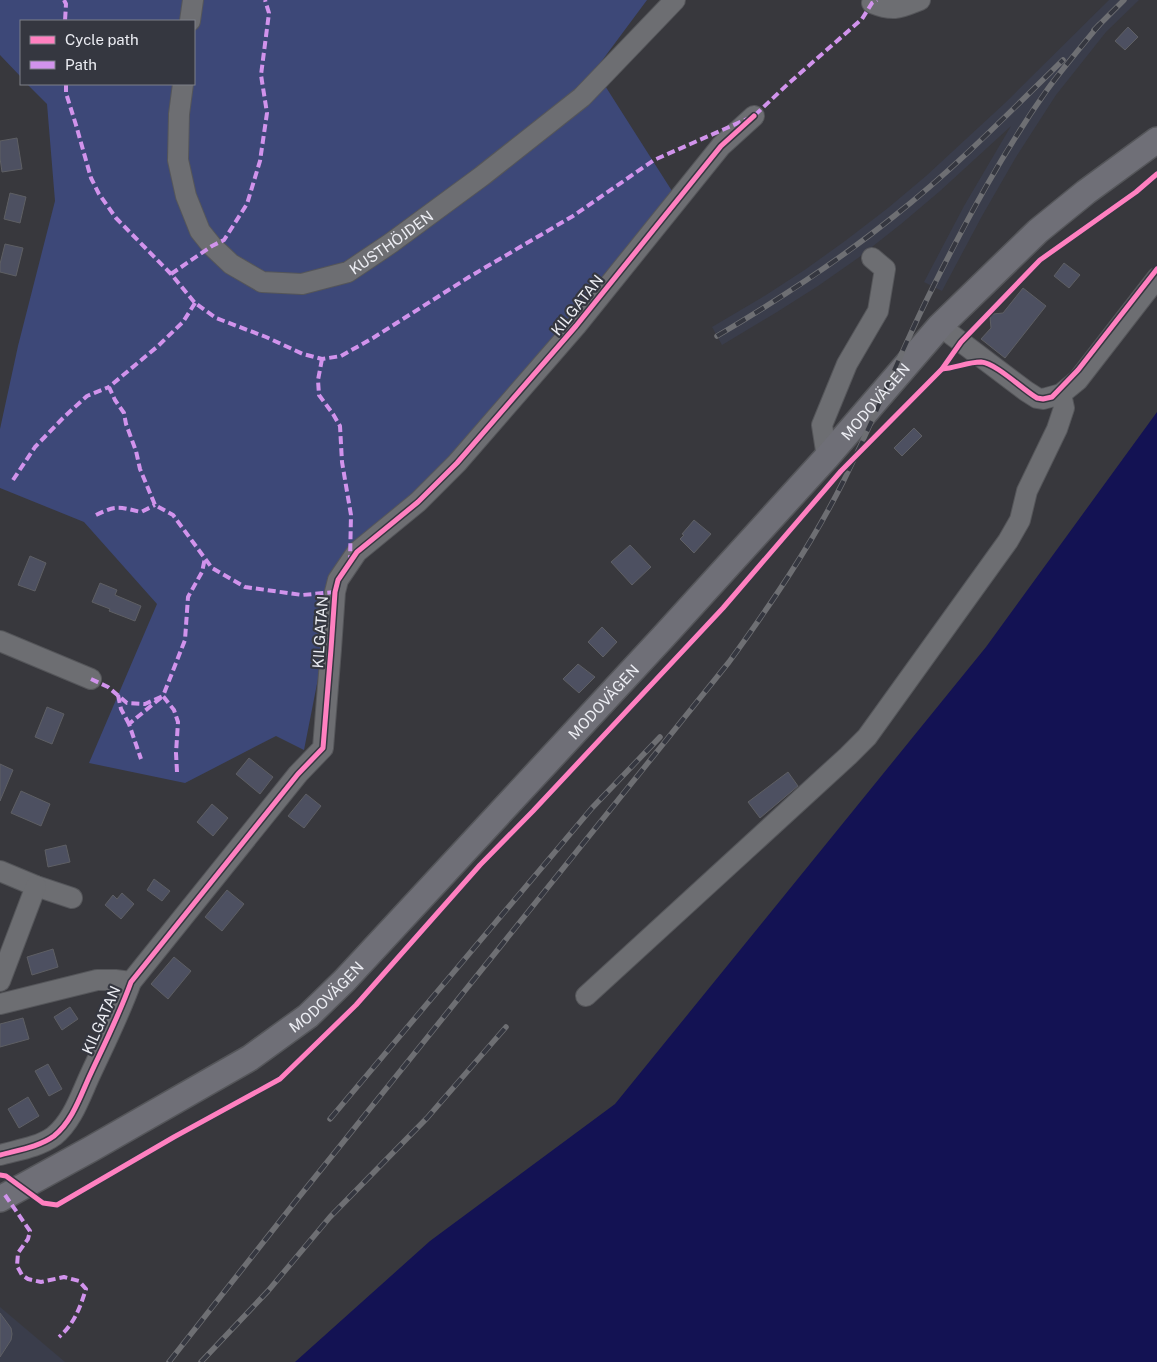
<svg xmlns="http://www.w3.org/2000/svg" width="1157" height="1362" font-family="'Public Sans',sans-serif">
  <rect width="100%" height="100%" fill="#38383d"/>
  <g fill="#3a3d4b">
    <polygon points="1109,0 1139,0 1106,32 1056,95 1016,157 982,216 942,291 924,282 964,206 1011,126 940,191 901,224 858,258 818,286 777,312 722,345 712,327 766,295 806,269 845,241 888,208 926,176 1005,103"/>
    <polygon points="0,1307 65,1362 0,1362"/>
  </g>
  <polygon fill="#3d4878" points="0,0 647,0 595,70 672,191 457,463 357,552 335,592 304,750 276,736 185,783 89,763 157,604 84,522 0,488 0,429 18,346 55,201 47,104 27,84 194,84 194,21 21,21 21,77 0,55"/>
  <polygon fill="#131253" points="1157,412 1157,1362 295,1362 430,1241 615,1104 986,647"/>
  <g fill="#4d5061" stroke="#5e5f64">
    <polygon points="1128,27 1138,37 1125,50 1115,41"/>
    <polygon points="17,138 22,169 2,172 0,158 0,141"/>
    <polygon points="10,193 26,197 20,223 4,219"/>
    <polygon points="5,244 23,248 16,276 0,272 0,264"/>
    <polygon points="1064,263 1080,275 1069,288 1054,276"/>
    <polygon points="1023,288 1046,306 1005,358 981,339 991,328 990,317 993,314 1003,313"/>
    <polygon points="914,428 922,436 902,456 894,448"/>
    <polygon points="694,520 711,534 694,553 680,539 684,535 682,534"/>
    <polygon points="630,545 651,567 632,585 611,562"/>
    <polygon points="30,556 46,563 35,591 18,585"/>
    <polygon points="100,583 117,590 115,595 141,606 135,621 109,611 110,609 92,602"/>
    <polygon points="602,627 617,642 603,657 588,642"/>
    <polygon points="578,664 595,677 579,693 563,679"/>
    <polygon points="47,707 64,714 52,744 35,737"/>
    <polygon points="249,758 273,777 260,794 236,774"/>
    <polygon points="0,764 13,770 0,801"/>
    <polygon points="788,772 798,786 760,818 748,802"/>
    <polygon points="21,791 50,804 41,826 11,813"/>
    <polygon points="306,794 321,806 304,828 288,816"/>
    <polygon points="212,804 228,818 213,836 197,822"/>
    <polygon points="66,845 70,862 48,867 45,850"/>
    <polygon points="154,879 170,891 162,901 147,890"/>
    <polygon points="227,890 244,904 222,931 205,917"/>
    <polygon points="122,893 134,904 121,919 105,905 113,895 117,899"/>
    <polygon points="53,949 58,967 32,975 27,957"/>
    <polygon points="174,957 191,971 168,999 151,984"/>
    <polygon points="70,1007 78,1019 62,1030 54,1017"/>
    <polygon points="23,1018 29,1039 0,1047 0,1024"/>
    <polygon points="48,1064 62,1089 49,1096 35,1071"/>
    <polygon points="28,1097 39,1116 19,1128 8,1109"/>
    <polygon points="0,1313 11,1328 12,1334 11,1340 0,1357"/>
  </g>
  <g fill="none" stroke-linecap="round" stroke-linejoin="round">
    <defs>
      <g id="minor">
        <path d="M872,3C894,12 900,8 920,0"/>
        <polyline points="190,21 193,0"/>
        <path id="s1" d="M183,84L179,114L178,160L186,196L200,231L212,246L231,264L262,282L302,284L348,272L391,243L482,176L582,97L675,0"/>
        <polyline points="940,326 1026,391 1037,398 1043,399 1061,394 1078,380 1157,278"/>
        <polyline points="827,457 822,425 847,364 878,311 885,269 872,258"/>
        <polyline points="0,641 91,679"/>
        <polyline points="0,871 36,886 72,898"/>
        <polyline points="0,981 36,886"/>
        <polyline points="586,996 848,756 867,737 1008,541 1020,520 1027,491 1057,429 1064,408 1061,394"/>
        <polyline points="0,1004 97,980 115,980 131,982"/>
        <path d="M0,1155C18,1150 39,1147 54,1136C73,1121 81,1094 91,1073C105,1043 120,1013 131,982L298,774L323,748L331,649L335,592L338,580L357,552L418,502L457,463L576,326L721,146L754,116"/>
      </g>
      <g id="major">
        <path id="s2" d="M0,1199L91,1149L250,1058L308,1016L345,980L664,636L827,457L940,326L1038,231L1086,192L1157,140"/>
      </g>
    </defs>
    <use href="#minor" stroke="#55565a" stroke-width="22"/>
    <use href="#major" stroke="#55565a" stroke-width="28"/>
    <use href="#minor" stroke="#6d6e72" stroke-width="20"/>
    <use href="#major" stroke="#6f6f77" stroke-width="25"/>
    <defs>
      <g id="rail">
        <polyline points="1094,30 1124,0"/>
        <path d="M717,336C778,300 837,262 893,217C954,169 1008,114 1063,60"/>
        <polyline points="330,1119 592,808 660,737"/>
        <path d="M169,1362L295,1202L729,662C771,604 812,544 844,480C876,416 901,350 933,287C967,219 1003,152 1047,90C1063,68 1081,47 1099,25"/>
        <polyline points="201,1362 268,1291 330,1217 427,1118 506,1027"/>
      </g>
    </defs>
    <use href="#rail" stroke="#6e6f73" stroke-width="5.5"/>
    <use href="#rail" stroke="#353740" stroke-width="4" stroke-dasharray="11" stroke-linecap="butt"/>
    <g stroke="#d193ec" stroke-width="4" stroke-dasharray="8 4" stroke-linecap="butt">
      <polyline points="64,0 66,4 65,21"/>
      <polyline points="66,84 66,93 76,125 91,178 99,194 116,218 171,274 195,303 216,318 266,337 303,354 322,359 341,356 373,338 469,277 573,216 654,160 754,116 789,83 862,19 872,3 877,0"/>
      <polyline points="171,274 212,246 224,240 247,204 260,161 267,113 261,75 269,13 265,0"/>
      <polyline points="195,303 183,322 158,346 109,387 115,400 124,413 126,424 136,451 140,469 155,505 173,515 212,568 245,587 302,595 335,592"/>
      <polyline points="322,359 318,380 319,395 333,414 340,426 342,462 351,515 350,561"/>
      <polyline points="13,480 35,447 64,417 87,396 109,387"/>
      <path d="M96,515C116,505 119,507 141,512L155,505"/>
      <polyline points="91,679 108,687 127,703 145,704 163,696 129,724 141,759"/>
      <polyline points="118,695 121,709 129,724"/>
      <polyline points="177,772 176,753 178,722 174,710 163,696 185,640 188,597 202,572 205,558"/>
      <path d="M5,1195L30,1231L28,1239L18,1253L17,1266L22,1275L28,1279L41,1282L64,1277L79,1281L86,1289C80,1308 74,1324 59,1337"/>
    </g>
    <defs>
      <g id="cycleway">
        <path d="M942,369C955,368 968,362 981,362C996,363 1023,390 1037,398L1043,399L1052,397L1078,370L1157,269"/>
        <path d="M0,1155C18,1150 39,1147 54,1136C73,1121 81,1094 91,1073C105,1043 120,1013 131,982L298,774L323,748L331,649L335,592L338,580L357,552L418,502L457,463L576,326L721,146L754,116"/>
        <polyline points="0,1175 6,1176 43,1203 57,1205 174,1137 280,1079 356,1005 480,865 533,811 723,608 841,471 942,369 961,342 1040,260 1136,192 1157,174"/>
      </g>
    </defs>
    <use href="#cycleway" stroke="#353740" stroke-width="8"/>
    <use href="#cycleway" stroke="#ff80c0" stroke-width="5"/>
  </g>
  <g text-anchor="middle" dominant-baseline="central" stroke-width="4.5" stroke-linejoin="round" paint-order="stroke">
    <g font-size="15" fill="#ecedf3" stroke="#353740">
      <text stroke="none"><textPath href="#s1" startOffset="372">KUSTHÖJDEN</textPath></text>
      <text transform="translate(577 305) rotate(-51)">KILGATAN</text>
      <text stroke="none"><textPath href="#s2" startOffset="1195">MODOVÄGEN</textPath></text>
      <text transform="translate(320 632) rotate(-86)">KILGATAN</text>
      <text stroke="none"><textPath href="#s2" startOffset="790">MODOVÄGEN</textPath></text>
      <text stroke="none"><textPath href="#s2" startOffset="385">MODOVÄGEN</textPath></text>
      <text transform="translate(101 1020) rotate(-66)">KILGATAN</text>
    </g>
  </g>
  <rect x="20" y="20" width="175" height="65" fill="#353740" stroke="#7e8088"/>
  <rect x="30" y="36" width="25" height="8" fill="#ff80c0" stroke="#7e8088"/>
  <text x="65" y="45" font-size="15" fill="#ecedf3">Cycle path</text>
  <rect x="30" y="61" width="25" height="8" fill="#d193ec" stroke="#7e8088"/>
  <text x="65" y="70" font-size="15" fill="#ecedf3">Path</text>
</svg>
